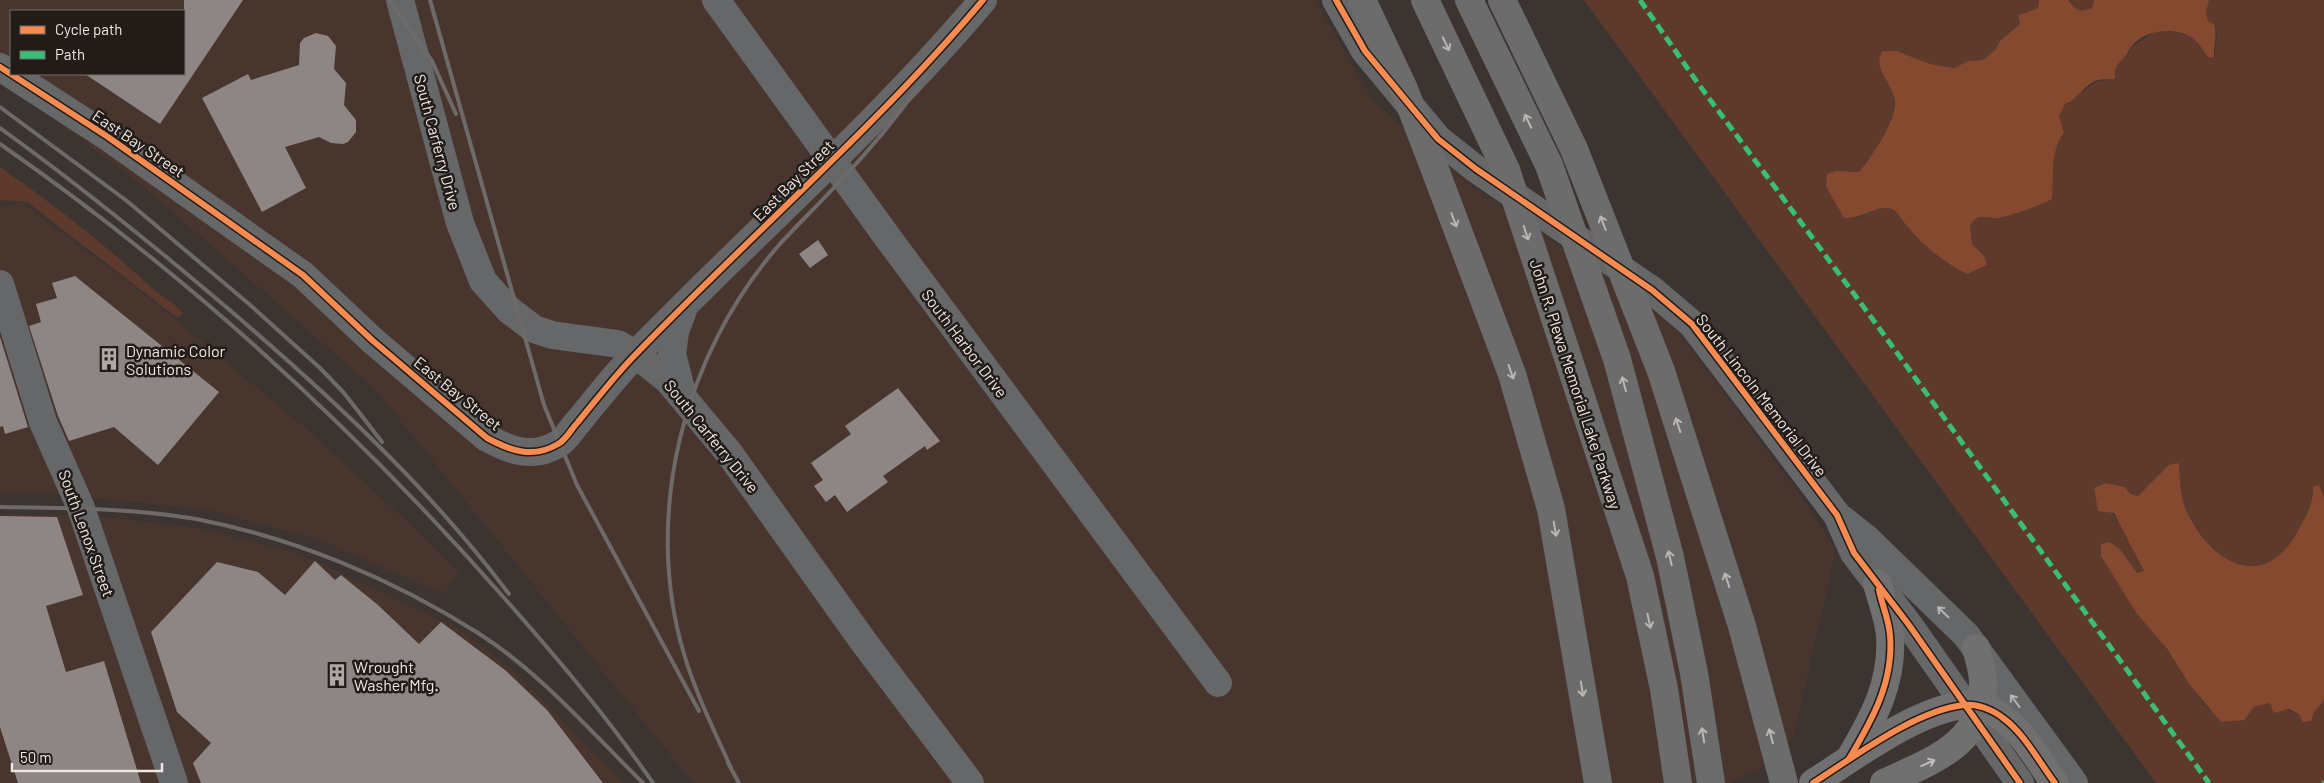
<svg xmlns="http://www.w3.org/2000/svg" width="2324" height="783" font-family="Barlow,sans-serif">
  <rect width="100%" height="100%" fill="#3c3431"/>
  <g fill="#48362e" fill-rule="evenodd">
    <path d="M0,0H1315L1372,100L1467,182L1674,326L1803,499L1836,550L1793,739L1762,767L1731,783H693L376,390L142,185L0,79ZM11,11H184V74H11Z"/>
    <polygon points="22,203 158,305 308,430 399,514 459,573 444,594 321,540 208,510 54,493 0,492 0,207"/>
    <polygon points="0,514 97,516 202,529 302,555 459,629 513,670 623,783 0,783"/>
  </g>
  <g fill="#5e3a2c">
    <path d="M1584,0H2039L2038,8L2018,15L2020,24L2000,41L1995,50L1983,60L1968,61L1954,68L1930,64L1897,51L1884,76C1888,81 1892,87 1894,93C1899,119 1874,154 1859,172L1836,171L1857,218C1866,214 1877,208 1887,207C1896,207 1901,219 1906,225C1919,242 1948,265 1967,274L1984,256L1972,244L1970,225C1979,212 1987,219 1999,218C2011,216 2042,205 2052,199C2054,177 2050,150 2064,133L2059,116L2065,104C2081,98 2087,81 2106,80L2118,61L2127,56L2131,47L2158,30L2176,32L2195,39L2208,57L2214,58L2217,33L2214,24L2208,21L2206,13L2209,0H2324V497L2319,485C2308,503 2303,534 2287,549C2247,588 2206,552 2187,512C2180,497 2180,479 2179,463L2169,466L2138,496L2130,494L2125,487L2107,483L2094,488L2095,494C2120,519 2130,539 2144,571L2137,573L2120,549L2102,556L2137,614L2168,650L2189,684L2209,709L2254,707L2270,703L2300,715L2314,712L2324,700V783H2156Z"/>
    <path d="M2068,0H2094L2092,8C2079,13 2076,10 2068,0Z"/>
    <path d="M0,167C54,205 105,244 153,289C163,297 174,303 183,313L178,317L171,313L27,202L0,200Z"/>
  </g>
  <g fill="#854930">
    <path d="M2039,0H2068C2076,10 2079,13 2092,8L2094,0H2209L2206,13L2208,21L2214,24C2218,35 2213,46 2214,58L2208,57C2204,52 2199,43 2194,39C2175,26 2145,29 2131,47C2128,50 2128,54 2125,57C2118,64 2113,67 2115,79C2110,79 2103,79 2098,80C2085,83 2079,99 2065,104L2059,116L2064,133C2050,150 2054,177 2052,199C2042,205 2011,216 1999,218C1987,219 1979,212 1970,225L1972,244L1984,256L1987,265L1967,274C1946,264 1921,244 1907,226C1901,220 1898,209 1888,208C1876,206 1862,219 1844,218L1826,186L1827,174L1836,171L1859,172C1872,156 1893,126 1895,104C1896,86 1870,67 1883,51H1897L1930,64L1954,68L1968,61L1983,60L1995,50L2000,41L2020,24L2018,15L2038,8Z"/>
    <path d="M2179,463C2180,479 2180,497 2187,512C2212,565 2266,593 2299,529C2306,515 2314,503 2313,487L2319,485L2324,497V700L2314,712L2311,721L2302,722L2300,715L2289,709L2274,713L2270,703L2254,707L2244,720L2221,722L2189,684L2168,650L2137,614L2101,556V544L2110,542L2120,549L2137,573L2144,571L2114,513L2098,511L2094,488L2106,483L2125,487L2130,494L2138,496L2169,465Z"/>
  </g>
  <g fill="#8d8684">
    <polygon points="184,0 243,0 160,124 85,74 184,74"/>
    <polygon points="316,33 328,36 336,46 334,69 346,83 344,105 356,120 356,132 348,142 343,144 331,143 319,137 285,147 306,188 262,212 202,98 248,74 251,80 299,65 300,43 304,38"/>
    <polygon points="818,240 828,255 810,268 799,254"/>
    <polygon points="75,276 219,392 158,465 114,427 69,441 58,416 29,326 41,322 36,304 57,298 52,283"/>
    <polygon points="0,337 28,427 5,434 3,426 0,427"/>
    <polygon points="898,388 940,441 927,450 925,446 883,476 888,482 847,512 835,495 826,502 814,486 823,480 811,463 851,434 845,426"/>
    <polygon points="0,516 57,517 83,595 46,606 66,672 104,661 141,783 18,783 0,727"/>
    <polygon points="315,561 335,580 341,575 378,605 419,644 441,622 505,670 547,710 603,783 201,783 193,763 211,743 177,712 151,632 217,562 258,572 285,595"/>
  </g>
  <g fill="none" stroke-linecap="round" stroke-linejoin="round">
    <g stroke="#666768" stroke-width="28">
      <polyline points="400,0 460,223 483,281 509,310 534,329 552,335 618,344 635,354 668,380 729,453 863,641 970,783"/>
      <polyline points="716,0 888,238 1218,683"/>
      <polyline points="1336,0 1365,51 1438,139 1476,169 1652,290 1692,324 1837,515 1854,553 1909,625 2020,783"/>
      <path d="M0,67L108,137L303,275L372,340L487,438C511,451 533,459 558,444C566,440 572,428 578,422C597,399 616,374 637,353C752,234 877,126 983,0"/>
      <polyline points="0,284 43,422 81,508 174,783"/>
      <polyline points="682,393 672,354 675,332 684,307"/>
      <polyline points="1842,519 1868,540 1966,635 2074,783"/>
    </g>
    <g stroke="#707071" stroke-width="28">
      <path d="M1850,758C1873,719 1893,683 1890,636C1889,619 1881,600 1877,583"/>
      <path d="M1813,783C1854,757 1916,710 1964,705C1976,703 1993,710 2003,718C2024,733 2039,762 2055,783"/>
      <path d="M1884,783C1931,761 1985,744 1983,682C1983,671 1979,659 1976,648"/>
    </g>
    <g stroke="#6d6c6c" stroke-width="28">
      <polyline points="1425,0 1506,170"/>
      <polyline points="1469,0 1549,165"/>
      <polyline points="1437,175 1512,374 1551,509 1598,783"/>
    </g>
    <g stroke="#6d6a69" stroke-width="4">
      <polyline points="389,0 432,61 456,114"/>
      <polyline points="430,0 544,405 577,485 699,711"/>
      <polyline points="0,107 127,201 249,304 320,368 344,393 382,442"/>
      <path d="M0,128C78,184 152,244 225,306C328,394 428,486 509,594"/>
      <path d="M0,144C187,274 356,429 506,600C558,659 608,718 653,783"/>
      <path d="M0,507C65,508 132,508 196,519C295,538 393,579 478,633C541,673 590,731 643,783"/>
      <polyline points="728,763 739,783"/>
      <path d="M731,768C714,730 696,694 684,654C642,514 684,354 779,245C800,222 822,201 843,178C892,126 939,66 968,0"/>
    </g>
    <g stroke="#6d6c6c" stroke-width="28">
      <polyline points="1362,0 1404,89 1437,175"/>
      <polyline points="1502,0 1574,149 1661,371 1742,626 1784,783"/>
      <polyline points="1549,165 1617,359 1670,557 1694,673 1711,783"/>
      <polyline points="1506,170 1640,576 1664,689 1678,783"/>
    </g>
    <g stroke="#3abd76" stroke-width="5" stroke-dasharray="10 5" stroke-linecap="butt">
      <polyline points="1640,0 1697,82 1871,317 2209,783"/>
      <polyline points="2323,783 2324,782"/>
    </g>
    <defs>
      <g id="cycleway">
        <polyline points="1336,0 1365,51 1438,139 1476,169 1652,290 1692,324 1837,515 1854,553 1909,625 2020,783"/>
        <path d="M0,67L108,137L303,275L372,340L487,438C511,451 533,459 558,444C566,440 572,428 578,422C597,399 616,374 637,353C752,234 877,126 983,0"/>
        <path d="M1849,759C1872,720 1894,682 1890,635C1889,620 1882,605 1879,590"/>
        <path d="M1813,783C1854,757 1916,710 1964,705C1976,703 1993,710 2003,718C2024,733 2039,762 2055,783"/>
      </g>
    </defs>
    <use href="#cycleway" stroke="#221c19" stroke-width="9"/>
    <use href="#cycleway" stroke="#f68b52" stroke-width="6"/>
  </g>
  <defs><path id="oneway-shaft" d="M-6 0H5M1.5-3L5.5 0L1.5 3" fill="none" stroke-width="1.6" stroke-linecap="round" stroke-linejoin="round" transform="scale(1.25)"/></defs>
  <g stroke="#bcb6b3">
    <use href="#oneway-shaft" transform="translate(1446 44) rotate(64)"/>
    <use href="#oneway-shaft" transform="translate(1528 121) rotate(-116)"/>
    <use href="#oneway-shaft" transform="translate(1454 220) rotate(69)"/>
    <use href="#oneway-shaft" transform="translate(1603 223) rotate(-111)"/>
    <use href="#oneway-shaft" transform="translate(1526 233) rotate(72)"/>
    <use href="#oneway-shaft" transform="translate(1511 372) rotate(71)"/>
    <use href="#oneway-shaft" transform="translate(1624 384) rotate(-105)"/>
    <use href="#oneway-shaft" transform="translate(1678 425) rotate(-108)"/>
    <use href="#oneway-shaft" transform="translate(1555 529) rotate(80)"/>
    <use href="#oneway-shaft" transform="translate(1670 558) rotate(-103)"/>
    <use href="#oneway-shaft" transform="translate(1727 580) rotate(-108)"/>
    <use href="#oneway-shaft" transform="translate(1649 621) rotate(78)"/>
    <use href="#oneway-shaft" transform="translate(1582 689) rotate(81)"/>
    <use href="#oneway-shaft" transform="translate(1703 735) rotate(-99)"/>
    <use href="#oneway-shaft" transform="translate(1771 736) rotate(-105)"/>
  </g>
  <g stroke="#b9b4b2">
    <use href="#oneway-shaft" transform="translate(1943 612) rotate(-136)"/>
    <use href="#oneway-shaft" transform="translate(2015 701) rotate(-127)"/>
  </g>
  <use stroke="#c3bdbb" href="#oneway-shaft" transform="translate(1928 763) rotate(-24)"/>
  <defs>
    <symbol id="building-bare" viewBox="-9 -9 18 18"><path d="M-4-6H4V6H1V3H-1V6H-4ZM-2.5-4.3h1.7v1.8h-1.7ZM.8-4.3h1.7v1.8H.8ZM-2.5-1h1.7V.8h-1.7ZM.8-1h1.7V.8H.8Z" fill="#b1a8a5" stroke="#221c19" stroke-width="2.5" paint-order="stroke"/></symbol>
  </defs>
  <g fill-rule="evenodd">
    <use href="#building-bare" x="93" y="343" width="32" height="32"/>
    <use href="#building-bare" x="321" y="659" width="32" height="32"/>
  </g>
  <g text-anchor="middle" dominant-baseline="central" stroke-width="5" stroke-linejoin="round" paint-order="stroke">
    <g font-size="16" fill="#f0e7e3" stroke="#221c19">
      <text transform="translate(438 142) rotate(75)">South Carferry Drive</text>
      <text transform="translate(139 143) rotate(34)">East Bay Street</text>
      <text transform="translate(793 180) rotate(-45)">East Bay Street</text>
      <text transform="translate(965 343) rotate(53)">South Harbor Drive</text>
      <text transform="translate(1576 384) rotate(72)">John R. Plewa Memorial Lake Parkway</text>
      <text transform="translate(458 393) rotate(39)">East Bay Street</text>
      <text transform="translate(1762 395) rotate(52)">South Lincoln Memorial Drive</text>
      <text transform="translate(712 436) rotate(51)">South Carferry Drive</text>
      <text transform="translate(87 533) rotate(70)">South Lenox Street</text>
    </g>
    <g font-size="16" fill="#f0e7e3" stroke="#221c19" text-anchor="start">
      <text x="126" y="350">Dynamic Color<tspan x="126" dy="18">Solutions</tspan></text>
      <text x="354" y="666">Wrought<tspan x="354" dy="18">Washer Mfg.</tspan></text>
    </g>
  </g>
  <rect x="10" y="10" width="175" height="65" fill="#221c19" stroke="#746d6a"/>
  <rect x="20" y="26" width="25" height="8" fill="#f68b52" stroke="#746d6a"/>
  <text x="55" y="35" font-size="15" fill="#f0e7e3">Cycle path</text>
  <rect x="20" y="51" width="25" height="8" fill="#3abd76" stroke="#746d6a"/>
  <text x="55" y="60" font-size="15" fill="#f0e7e3">Path</text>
  <path d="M12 763v8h150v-8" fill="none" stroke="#f0e7e3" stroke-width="2.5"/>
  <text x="20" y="763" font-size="15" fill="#f0e7e3" stroke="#221c19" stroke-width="4" paint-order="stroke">50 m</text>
</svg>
